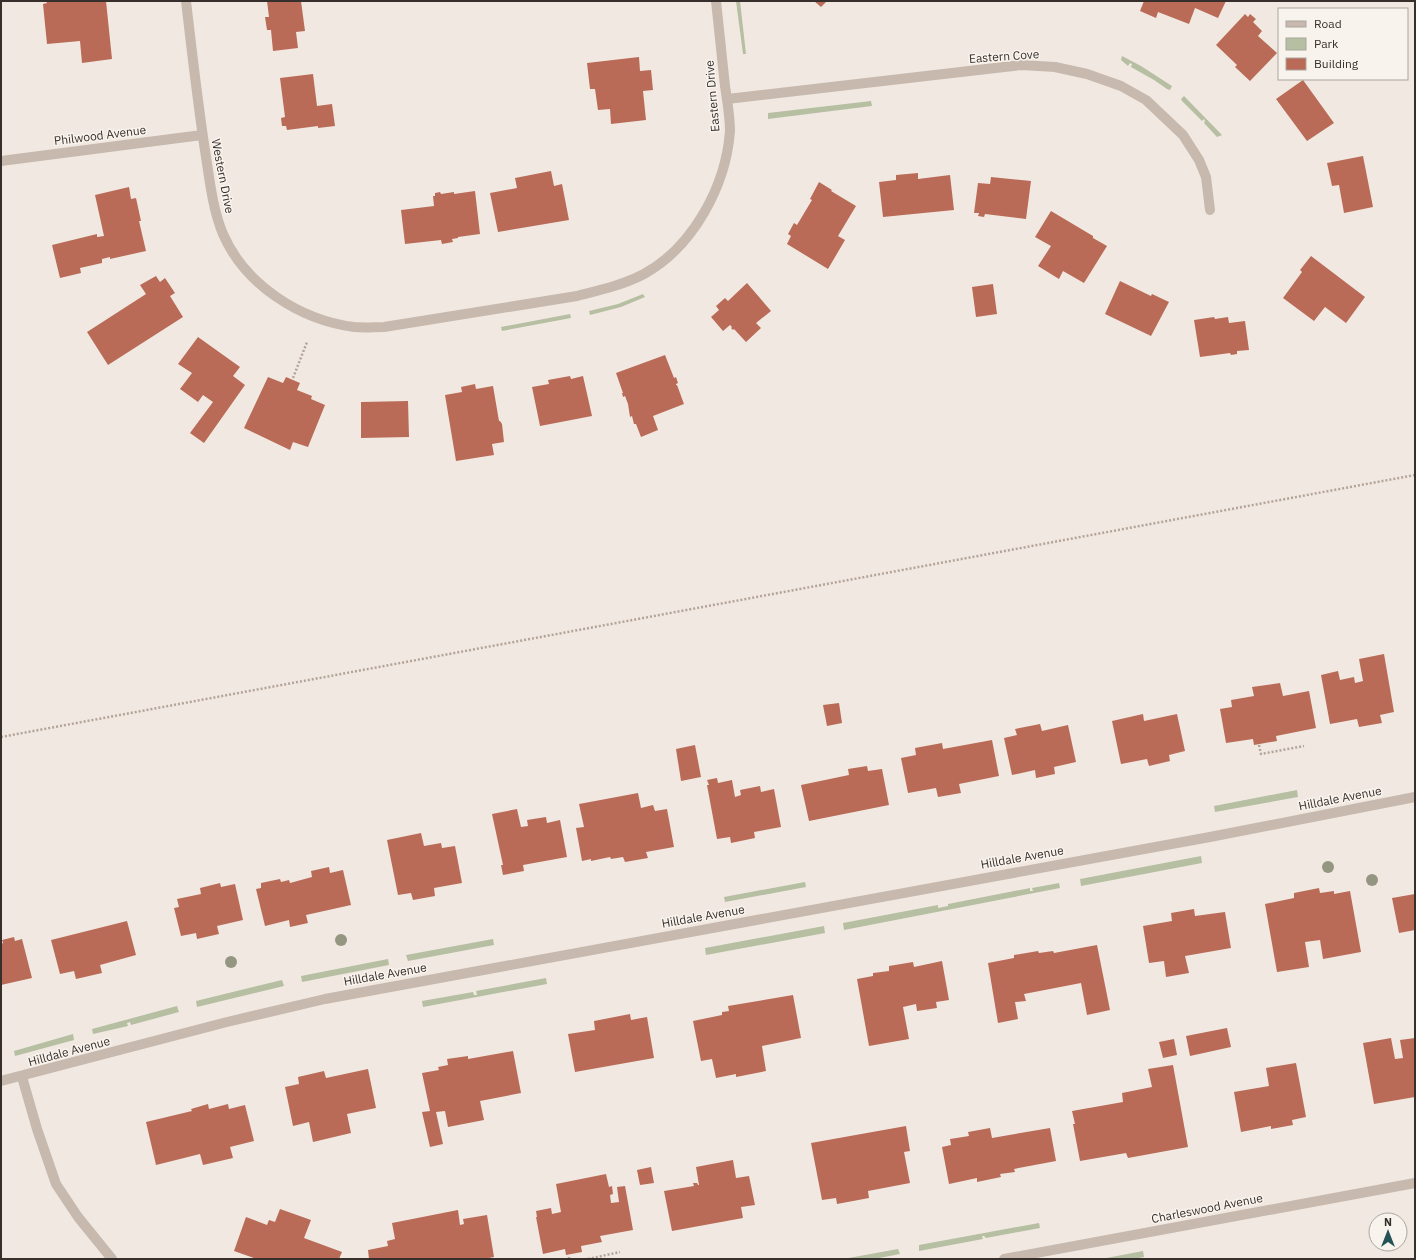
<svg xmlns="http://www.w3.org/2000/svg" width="1416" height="1260" font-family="'IBM Plex Sans',sans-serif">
  <rect width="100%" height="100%" fill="#f1e9e1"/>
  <g fill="#b6bfa2">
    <polygon points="736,1 740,1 746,54 743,54"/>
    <polygon points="1122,56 1141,66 1172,86 1170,90 1167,89 1154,80 1131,67 1132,64 1130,63 1128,66 1121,60"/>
    <polygon points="1184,96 1222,135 1217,137 1204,123 1205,121 1204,119 1202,121 1182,101 1181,99"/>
    <polygon points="871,101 872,106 768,119 768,113"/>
    <polygon points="643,294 645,297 621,307 590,315 589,311 618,304"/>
    <polygon points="570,314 571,318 502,331 501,327"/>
    <polygon points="1297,790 1298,797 1215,812 1214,806"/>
    <polygon points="1201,856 1202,863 1081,886 1080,879"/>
    <polygon points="805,882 806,887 725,902 724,897"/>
    <polygon points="1059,883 1060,888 844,930 843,923 938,905 938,908 948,906 948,904 1030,888 1030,891 1033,891 1032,888"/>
    <polygon points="824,926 825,933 706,955 705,948"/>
    <polygon points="493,939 494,945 408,961 406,955"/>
    <polygon points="388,959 389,965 302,982 301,976"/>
    <polygon points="546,978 547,984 423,1007 422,1001 473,992 474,995 477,995 476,991"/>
    <polygon points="282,980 284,986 197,1007 196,1001"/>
    <polygon points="177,1006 179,1012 131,1025 130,1022 127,1023 128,1026 93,1034 92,1029"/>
    <polygon points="73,1034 74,1040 15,1056 14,1051"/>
    <polygon points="1039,1223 1040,1228 986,1238 984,1236 982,1236 983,1239 919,1251 919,1245"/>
    <polygon points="898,1249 900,1254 874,1259 843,1259"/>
    <polygon points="1143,1251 1144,1257 1134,1259 1101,1259"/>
  </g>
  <g fill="#b96b57">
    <polygon points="46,1 106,1 112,59 82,63 80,41 47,44 43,4 47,3"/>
    <polygon points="267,1 301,1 305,31 296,32 298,48 273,51 271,30 267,30 265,17 269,17"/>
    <polygon points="814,1 827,1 821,7"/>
    <polygon points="1144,1 1226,1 1218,18 1195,8 1189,24 1158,12 1156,18 1140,11"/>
    <polygon points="1245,14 1248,17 1250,14 1256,19 1253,22 1262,31 1258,36 1277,53 1250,81 1235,67 1237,65 1216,45"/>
    <polygon points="639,57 640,71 651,70 653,90 643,91 646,120 611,124 610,109 598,110 595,89 590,89 587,63"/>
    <polygon points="313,74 317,106 332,104 335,126 318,128 318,126 287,130 286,126 282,126 281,118 285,117 280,78"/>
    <polygon points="1303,80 1334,123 1307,141 1276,99"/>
    <polygon points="1363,156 1373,207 1344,213 1339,185 1332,186 1327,163"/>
    <polygon points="551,171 554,186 562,184 569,220 498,232 490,193 517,188 515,178"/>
    <polygon points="918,173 918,179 950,175 954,210 883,217 879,182 896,180 896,175"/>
    <polygon points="991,177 1031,181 1026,219 985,214 984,217 978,216 979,213 974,213 978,183 990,184"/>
    <polygon points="819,182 832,190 831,191 856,206 838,236 845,240 828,269 787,244 791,236 788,234 794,223 797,225 812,200 810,199"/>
    <polygon points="129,187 131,199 136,198 141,221 139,221 146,251 110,259 110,257 102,259 102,263 80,268 81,273 60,278 52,245 97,234 97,237 104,236 95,195"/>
    <polygon points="475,191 480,234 458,237 458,238 452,239 453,242 442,244 441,240 405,244 401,210 434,206 433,196 435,196 435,193 440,192 441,194 454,192 454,194"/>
    <polygon points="1051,211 1093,236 1093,238 1107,246 1084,283 1063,271 1059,279 1038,266 1051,246 1035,237"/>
    <polygon points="1311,256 1365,297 1346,323 1325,307 1314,321 1283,298 1302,272 1300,270"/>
    <polygon points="156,276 160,282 165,278 175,293 170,296 183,317 108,365 87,332 146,294 140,285"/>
    <polygon points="1120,281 1151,296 1152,294 1169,302 1151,336 1105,314"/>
    <polygon points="747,283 771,311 756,323 761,328 746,342 734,329 733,330 731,328 732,327 730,325 723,331 711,317 719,310 716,306 725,298 728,301"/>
    <polygon points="993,284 997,314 976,317 972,287"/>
    <polygon points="1214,317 1215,319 1228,317 1229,323 1245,321 1249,350 1237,351 1237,354 1231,355 1230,353 1200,357 1194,320"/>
    <polygon points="198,337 240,367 233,376 245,385 204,443 190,433 213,402 203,395 198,402 180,389 192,373 178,364"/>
    <polygon points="665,355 674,378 676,377 678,383 676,384 676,385 677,385 684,404 653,416 658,430 641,437 636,424 634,424 632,416 630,417 628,404 625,396 623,397 622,393 623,393 616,373"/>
    <polygon points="570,376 571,379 583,376 592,416 540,426 532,387 549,384 548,380"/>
    <polygon points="268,377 283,383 286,377 300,383 297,390 312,396 311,399 325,405 308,447 293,442 290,450 244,428"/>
    <polygon points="475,384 476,389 493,386 499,421 500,421 502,424 504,442 492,444 494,455 456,461 445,395 462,392 461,387"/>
    <polygon points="408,401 409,437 361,438 361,402"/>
    <polygon points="1384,654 1394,712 1380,715 1382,723 1359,727 1357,719 1330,724 1321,675 1338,671 1340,680 1354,677 1355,683 1363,681 1359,659"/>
    <polygon points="1280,683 1283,696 1309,691 1316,728 1276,736 1277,741 1254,745 1253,739 1226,743 1220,709 1232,707 1231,700 1254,696 1252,687"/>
    <polygon points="839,703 842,723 827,726 823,705"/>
    <polygon points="1143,714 1144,721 1177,714 1185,751 1169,755 1170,761 1149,766 1147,759 1121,764 1112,721"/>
    <polygon points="1040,724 1042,731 1068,725 1076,762 1054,767 1055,774 1036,778 1035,770 1012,775 1004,738 1017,735 1015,729"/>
    <polygon points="992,740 999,776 959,784 961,793 938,797 936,788 908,793 901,758 916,755 915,748 942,743 943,749"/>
    <polygon points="695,745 701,777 681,781 676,749"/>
    <polygon points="867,766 868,771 882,769 889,805 809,821 801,785 849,775 848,769"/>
    <polygon points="717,778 718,783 732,780 735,797 741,795 740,790 760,786 761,792 774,789 781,827 754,832 755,838 731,843 730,837 717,839 707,785 709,785 707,780"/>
    <polygon points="638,793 641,808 653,805 655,811 667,809 674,847 646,852 648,858 625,862 623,857 611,859 610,857 591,861 591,859 582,861 576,828 584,827 579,804"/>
    <polygon points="517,809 521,827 528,826 527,820 546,817 547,823 560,820 567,857 523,865 524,871 503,875 501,865 503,865 492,814"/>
    <polygon points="421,833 424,846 441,843 442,848 455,846 462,883 434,888 435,896 413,900 411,893 398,895 387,840"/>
    <polygon points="329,867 330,873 343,870 351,905 306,915 308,923 290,927 289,920 265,926 256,889 261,888 261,883 280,879 281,882 289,880 290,883 312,877 311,871"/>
    <polygon points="220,883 221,887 235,884 243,920 217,926 219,934 197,939 196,933 181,936 174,908 179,907 177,899 201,894 200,888"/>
    <polygon points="1319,888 1320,893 1334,891 1334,894 1350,891 1361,952 1323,959 1320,940 1305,942 1309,967 1277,972 1265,904 1294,898 1294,893"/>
    <polygon points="1415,894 1415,930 1399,933 1392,898"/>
    <polygon points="1194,909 1195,916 1225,912 1231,948 1185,956 1189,973 1166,977 1164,961 1149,963 1143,926 1172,921 1171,913"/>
    <polygon points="127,921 136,955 100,965 102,973 76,979 74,971 60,974 51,940"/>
    <polygon points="14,937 15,941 22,939 32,978 1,985 1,944 3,943 2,940"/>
    <polygon points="1097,945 1110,1010 1087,1015 1081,983 1024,994 1026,1001 1015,1002 1018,1019 998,1023 988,963 1014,958 1014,955 1038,951 1039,953 1053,951 1054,953"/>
    <polygon points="942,961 949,1000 936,1002 937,1008 917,1011 916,1004 903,1007 909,1039 869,1046 857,979 873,976 873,973 889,971 889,966 913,962 914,967"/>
    <polygon points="793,995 801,1038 762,1046 766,1071 736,1077 736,1074 716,1078 712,1059 701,1061 693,1021 722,1015 722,1012 729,1011 728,1006"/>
    <polygon points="630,1014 631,1020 647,1017 654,1058 575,1072 568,1034 595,1030 594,1021"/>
    <polygon points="1227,1028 1231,1047 1190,1056 1186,1036"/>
    <polygon points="1391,1038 1395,1059 1403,1058 1400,1040 1415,1038 1415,1097 1374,1104 1363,1043"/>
    <polygon points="1174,1039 1177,1055 1163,1058 1159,1042"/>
    <polygon points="513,1051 521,1093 480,1101 484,1120 448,1127 445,1111 436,1112 443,1144 430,1147 422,1112 430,1111 422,1073 439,1070 438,1067 448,1065 447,1059 468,1056 468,1059"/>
    <polygon points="1296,1063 1306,1117 1292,1120 1293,1125 1271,1129 1271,1126 1241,1132 1234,1092 1269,1086 1266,1068"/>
    <polygon points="1173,1065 1188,1147 1128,1158 1126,1153 1080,1161 1073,1124 1075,1124 1072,1111 1123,1102 1122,1093 1152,1087 1148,1069"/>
    <polygon points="368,1069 376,1108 347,1114 351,1133 313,1142 309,1122 293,1126 285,1087 299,1084 298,1077 324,1071 326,1078"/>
    <polygon points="208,1104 209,1109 228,1104 229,1109 245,1105 254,1141 230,1147 233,1158 203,1165 200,1154 156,1165 146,1122 192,1111 191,1109"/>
    <polygon points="906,1126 910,1151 904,1152 910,1183 868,1191 869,1198 837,1204 836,1198 822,1200 811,1143"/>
    <polygon points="990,1128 992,1138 1050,1128 1056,1161 1014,1169 1015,1172 1000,1174 1001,1177 977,1182 977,1178 949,1184 942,1147 951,1145 950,1139 969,1136 968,1132"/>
    <polygon points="733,1160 736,1178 749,1176 755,1205 741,1207 743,1218 672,1231 664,1191 694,1186 693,1183 697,1183 698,1185 699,1185 696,1167"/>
    <polygon points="651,1167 654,1183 640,1185 637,1170"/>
    <polygon points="606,1174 609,1187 612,1186 613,1194 610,1195 611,1203 619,1202 617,1187 625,1186 633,1230 600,1236 602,1242 581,1246 582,1252 566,1255 565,1249 543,1254 536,1217 537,1217 536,1211 551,1208 552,1214 561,1212 556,1184"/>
    <polygon points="280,1209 311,1220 304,1238 342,1252 339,1259 257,1259 234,1251 246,1217 267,1225 269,1220 275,1222"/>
    <polygon points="458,1210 460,1225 464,1224 463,1219 487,1215 494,1257 484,1259 369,1259 368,1250 388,1246 387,1241 395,1239 392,1223"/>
  </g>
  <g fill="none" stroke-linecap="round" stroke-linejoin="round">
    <g stroke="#b4a398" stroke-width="2.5" stroke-dasharray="2 2" stroke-linecap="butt">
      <polyline points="293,378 307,342"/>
      <polyline points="1,737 1415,475"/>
      <polyline points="1259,745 1261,754 1304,746"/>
      <polyline points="569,1257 569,1259"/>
      <polyline points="588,1259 620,1252"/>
    </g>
    <g stroke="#c8b9ae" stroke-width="10">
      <path d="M186,1C192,53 198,106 206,157C210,183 213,210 223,234C245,285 300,320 354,327C364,328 374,327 384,327L577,296C600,290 623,285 644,274C693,247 726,186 730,131C730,116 727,100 725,86C722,57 719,29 716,1"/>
      <polyline points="727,99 1021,65 1055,67 1087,74 1121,86 1146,100 1183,135 1199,160 1206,177 1210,210"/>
      <polyline points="1,161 202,135"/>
      <polyline points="22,1077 37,1129 56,1184 78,1217 112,1259"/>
      <polyline points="1,1081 227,1022 325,999 1210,837 1415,797"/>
      <polyline points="1004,1259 1415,1183"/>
    </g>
  </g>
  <g fill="#949681">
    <circle cx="1328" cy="867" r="6"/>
    <circle cx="1372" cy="880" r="6"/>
    <circle cx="341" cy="940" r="6"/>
    <circle cx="231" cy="962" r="6"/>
  </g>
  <g text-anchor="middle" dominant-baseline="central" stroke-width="3" stroke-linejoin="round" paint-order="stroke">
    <g font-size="12" fill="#372f2b" stroke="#f9f3ed">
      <text transform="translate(1004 56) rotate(-4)">Eastern Cove</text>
      <text transform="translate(712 96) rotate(-95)">Eastern Drive</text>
      <text transform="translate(100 135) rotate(-7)">Philwood Avenue</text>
      <text transform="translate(223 176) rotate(79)">Western Drive</text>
      <text transform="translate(1340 798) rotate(-11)">Hilldale Avenue</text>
      <text transform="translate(1022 857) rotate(-10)">Hilldale Avenue</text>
      <text transform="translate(703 916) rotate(-10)">Hilldale Avenue</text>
      <text transform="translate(385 974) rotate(-10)">Hilldale Avenue</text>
      <text transform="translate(69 1051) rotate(-15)">Hilldale Avenue</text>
      <text transform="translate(1207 1208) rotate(-11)">Charleswood Avenue</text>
    </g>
  </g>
  <rect width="1416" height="1260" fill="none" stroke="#372f2b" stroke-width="4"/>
  <rect x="1278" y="8" width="130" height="72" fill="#f9f3ed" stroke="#aba59f"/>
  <rect x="1286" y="21" width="20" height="6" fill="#c8b9ae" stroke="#aba59f"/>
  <text x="1314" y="28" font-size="12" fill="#372f2b">Road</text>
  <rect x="1286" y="38" width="20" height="12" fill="#b6bfa2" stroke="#aba59f"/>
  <text x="1314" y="48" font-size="12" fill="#372f2b">Park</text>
  <rect x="1286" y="58" width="20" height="12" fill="#b96b57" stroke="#aba59f"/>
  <text x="1314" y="68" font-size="12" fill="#372f2b">Building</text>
  <g transform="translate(1388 1232)"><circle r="19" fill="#f9f3ed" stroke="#aba59f"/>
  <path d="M0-3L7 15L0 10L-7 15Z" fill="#255355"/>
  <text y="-6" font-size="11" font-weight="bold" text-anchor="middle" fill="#372f2b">N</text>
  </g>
</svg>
